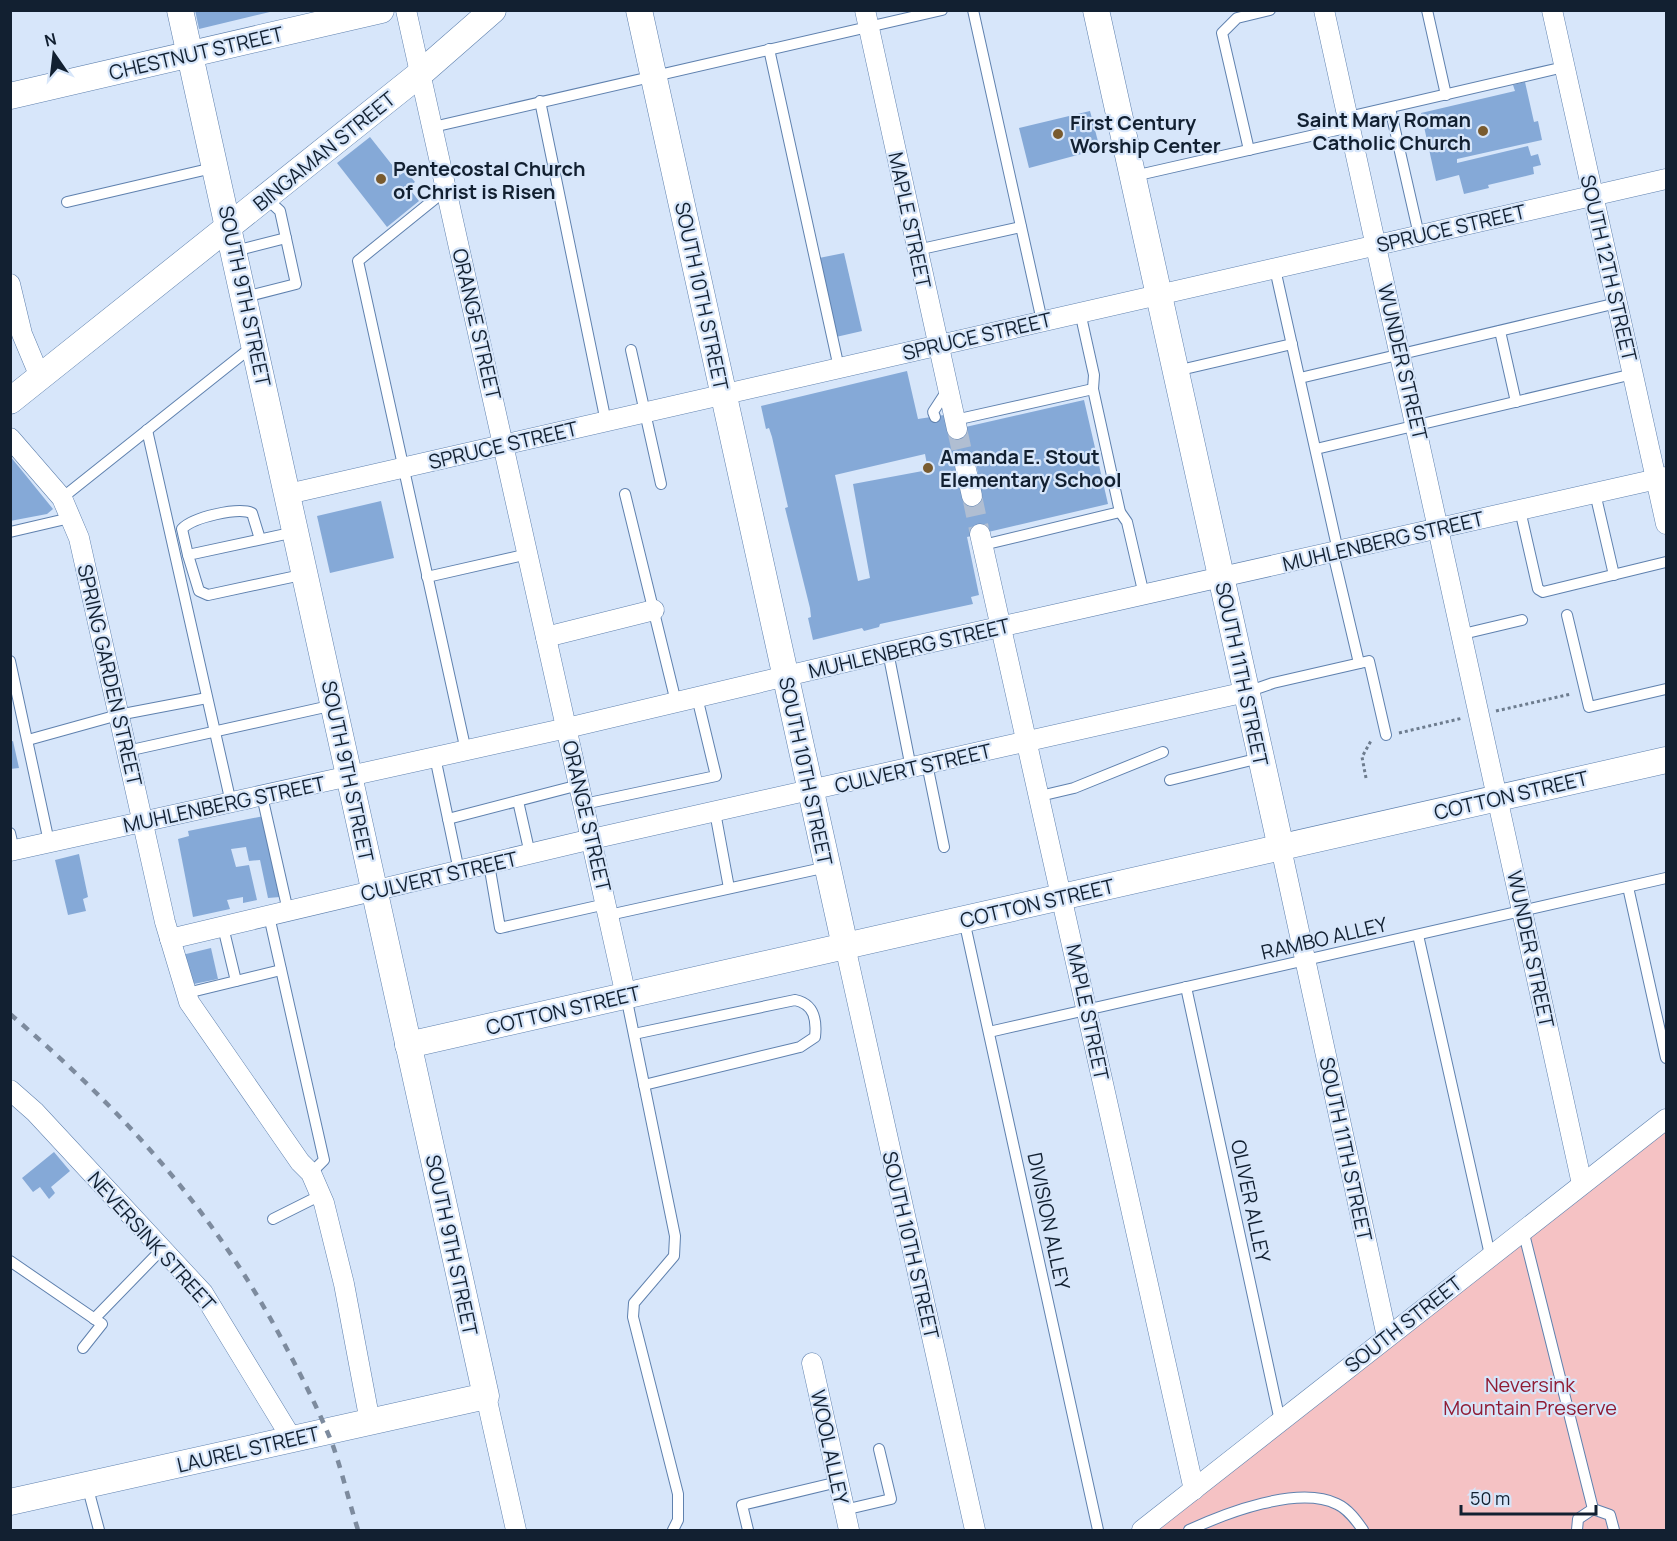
<svg xmlns="http://www.w3.org/2000/svg" width="1677" height="1541" font-family="Manrope,sans-serif">
  <rect width="100%" height="100%" fill="#d7e6fa"/>
  <polygon fill="#f5c2c4" points="1666,1119 1666,1530 1142,1530"/>
  <g fill="#85a9d7" fill-rule="evenodd">
    <polygon points="195,10 274,10 274,11 199,29"/>
    <polygon points="1525,82 1534,122 1538,121 1542,140 1457,159 1457,163 1528,146 1531,156 1538,154 1541,165 1533,167 1534,174 1488,185 1489,188 1464,194 1459,175 1436,181 1421,113 1515,91 1513,85"/>
    <polygon points="1090,111 1100,149 1029,168 1019,128"/>
    <polygon points="370,137 400,175 406,171 415,182 408,187 419,201 387,227 337,163"/>
    <polygon points="844,253 862,331 836,337 819,258"/>
    <path d="M907,371L918,419L944,415L948,431L1084,400L1108,504L967,537L979,595L971,597L973,604L880,624L879,627L864,631L862,628L813,640L808,618L811,617L810,608L785,508L788,507L772,437L769,428L766,429L761,406ZM925,454L928,470L853,484L870,578L858,581L835,475ZM976,463L981,492L963,500L956,467Z"/>
    <polygon points="10,456 53,509 47,514 10,521"/>
    <polygon points="381,501 394,558 330,573 317,516"/>
    <polygon points="13,741 19,768 10,769 10,742"/>
    <polygon points="264,816 280,897 268,898 260,860 249,861 246,847 231,849 236,867 249,865 257,900 243,903 243,897 227,900 230,909 193,917 178,839 189,836 188,831"/>
    <polygon points="79,854 88,897 83,899 86,911 68,915 55,860"/>
    <polygon points="211,948 218,979 189,985 182,955"/>
    <polygon points="54,1152 70,1171 51,1187 55,1193 49,1199 40,1187 33,1192 22,1178"/>
  </g>
  <g fill="none" stroke-linecap="round" stroke-linejoin="round">
    <g stroke="#b0bed2" stroke-width="20" stroke-dasharray="20 10" stroke-linecap="butt">
      <polyline points="957,429 965,465"/>
      <polyline points="972,496 980,534"/>
    </g>
    <defs>
      <g id="service">
        <polyline points="973,10 1042,321"/>
        <polyline points="1427,10 1446,95"/>
        <polyline points="769,49 839,368"/>
        <polyline points="540,101 606,422"/>
        <polyline points="1390,108 1419,235"/>
        <polyline points="1348,117 1564,67"/>
        <polyline points="433,127 942,10"/>
        <polyline points="1249,150 1222,33 1237,18 1270,10"/>
        <polyline points="1134,176 1350,127"/>
        <polyline points="447,189 358,261 466,751"/>
        <polyline points="67,202 217,167"/>
        <polyline points="917,250 1021,227"/>
        <polyline points="235,251 286,238"/>
        <polyline points="1275,269 1338,551"/>
        <polyline points="245,297 296,284 280,211 266,198"/>
        <polyline points="1080,312 1094,375 1093,389 1120,512 1127,522 1144,595"/>
        <polyline points="1500,331 1516,402"/>
        <polyline points="631,350 661,484"/>
        <polyline points="1176,371 1292,344"/>
        <polyline points="1300,378 1617,303"/>
        <polyline points="935,417 933,412 948,389"/>
        <polyline points="955,420 1093,389"/>
        <polyline points="147,430 231,803"/>
        <polyline points="1316,449 1633,374"/>
        <polyline points="1595,493 1614,575"/>
        <polyline points="625,494 676,702"/>
        <polyline points="62,498 253,346"/>
        <polyline points="1520,510 1538,589 1543,592 1666,562"/>
        <polyline points="10,532 70,518"/>
        <polyline points="295,532 188,555 199,591 208,595 306,574"/>
        <polyline points="983,545 1120,512"/>
        <polyline points="1333,553 1359,663"/>
        <path d="M188,555L182,529C193,517 238,507 252,513L260,539"/>
        <polyline points="427,577 528,554"/>
        <polyline points="1567,615 1589,707 1666,689"/>
        <polyline points="1463,634 1522,620"/>
        <polyline points="888,652 911,768"/>
        <polyline points="10,661 49,842"/>
        <polyline points="1247,692 1273,683 1369,661 1386,735"/>
        <polyline points="28,740 118,715 207,698"/>
        <polyline points="127,751 334,705"/>
        <polyline points="435,757 459,871"/>
        <polyline points="927,764 944,847"/>
        <polyline points="1170,780 1260,758"/>
        <polyline points="262,796 288,911"/>
        <polyline points="1040,796 1074,788 1163,752"/>
        <polyline points="518,801 530,854"/>
        <polyline points="584,804 716,776 697,697"/>
        <polyline points="715,812 729,888"/>
        <polyline points="448,819 579,785"/>
        <polyline points="10,833 14,850"/>
        <polyline points="489,864 500,928 606,904"/>
        <polyline points="1628,887 1666,1058"/>
        <polyline points="609,915 827,867"/>
        <polyline points="269,916 324,1160 311,1173"/>
        <polyline points="964,920 1098,1530"/>
        <polyline points="223,927 236,981"/>
        <polyline points="1418,935 1490,1255"/>
        <polyline points="1186,987 1280,1421"/>
        <polyline points="187,993 281,970"/>
        <polyline points="626,996 675,1236 674,1256 634,1303 633,1317 678,1494 678,1520 673,1530"/>
        <polyline points="989,1032 1666,878"/>
        <path d="M634,1034L795,1000C814,1004 817,1019 815,1037L800,1047L644,1085"/>
        <polyline points="273,1219 321,1195"/>
        <polyline points="1523,1230 1593,1509"/>
        <polyline points="10,1261 102,1324 83,1348"/>
        <polyline points="94,1319 162,1249"/>
        <polyline points="87,1485 99,1530"/>
        <polyline points="844,1510 891,1499 879,1449"/>
        <polyline points="748,1530 742,1505 838,1482"/>
        <path d="M1189,1530C1226,1513 1298,1485 1337,1504C1348,1509 1356,1520 1363,1530"/>
        <polyline points="1577,1530 1578,1519 1593,1509 1610,1515 1614,1530"/>
      </g>
      <g id="minor">
        <polyline points="406,10 626,996"/>
        <polyline points="865,10 957,429"/>
        <polyline points="1324,10 1582,1184"/>
        <polyline points="1552,10 1666,524"/>
        <polyline points="10,284 22,334 40,377"/>
        <polyline points="10,438 62,498 79,538 165,922 189,1002 300,1162 311,1173 324,1203 344,1284 370,1422"/>
        <polyline points="965,465 972,496"/>
        <polyline points="288,494 1666,179"/>
        <polyline points="980,534 1194,1490"/>
        <polyline points="546,637 654,610"/>
        <polyline points="1281,848 1387,1337"/>
        <polyline points="10,851 567,728 888,652 1666,477"/>
        <polyline points="170,939 592,839 1246,692"/>
        <polyline points="845,946 975,1530"/>
        <polyline points="10,1090 35,1112 203,1293 292,1439"/>
        <polyline points="812,1363 849,1530"/>
        <polyline points="486,1396 516,1530"/>
        <polyline points="1142,1530 1666,1119"/>
      </g>
      <g id="tertiary">
        <polyline points="639,10 845,946"/>
        <polyline points="1096,10 1281,848"/>
        <polyline points="10,96 381,10"/>
        <polyline points="10,401 421,73 493,10"/>
        <polyline points="408,1045 1666,760"/>
        <polyline points="10,1502 486,1396 180,10"/>
      </g>
    </defs>
    <use href="#service" stroke="#5f81ae" stroke-width="12"/>
    <use href="#minor" stroke="#5f81ae" stroke-width="21"/>
    <use href="#tertiary" stroke="#5f81ae" stroke-width="27"/>
    <g stroke="#6d7c8e" stroke-width="3" stroke-dasharray="3 3" stroke-linecap="butt">
      <polyline points="1496,711 1571,694"/>
      <polyline points="1399,733 1463,718"/>
      <polyline points="1366,778 1362,757 1372,739"/>
    </g>
    <use href="#service" stroke="#fff" stroke-width="10"/>
    <use href="#minor" stroke="#fff" stroke-width="20"/>
    <use href="#tertiary" stroke="#fff" stroke-width="26"/>
    <path stroke="#7d8b9e" stroke-width="4.5" stroke-dasharray="8 8" stroke-linecap="butt" d="M10,1014C126,1113 216,1213 287,1349C303,1379 319,1411 332,1443C342,1471 349,1502 358,1530"/>
  </g>
  <g fill="#795b2f" stroke="#d7e6fa" stroke-width="2">
    <circle cx="1483" cy="131" r="6"/>
    <circle cx="1058" cy="134" r="6"/>
    <circle cx="381" cy="179" r="6"/>
    <circle cx="928" cy="468" r="6"/>
  </g>
  <g text-anchor="middle" dominant-baseline="central" stroke-width="4.5" stroke-linejoin="round" paint-order="stroke">
    <g font-size="20" fill="#122031" stroke="#d7e6fa">
      <text transform="translate(196 53) rotate(-13)">CHESTNUT STREET</text>
      <text transform="translate(324 151) rotate(-39)">BINGAMAN STREET</text>
      <text transform="translate(910 220) rotate(78)">MAPLE STREET</text>
      <text transform="translate(1451 228) rotate(-13)">SPRUCE STREET</text>
      <text transform="translate(1609 268) rotate(77)">SOUTH 12TH STREET</text>
      <text transform="translate(245 296) rotate(78)">SOUTH 9TH STREET</text>
      <text transform="translate(702 296) rotate(78)">SOUTH 10TH STREET</text>
      <text transform="translate(477 324) rotate(77)">ORANGE STREET</text>
      <text transform="translate(977 336) rotate(-13)">SPRUCE STREET</text>
      <text transform="translate(1403 362) rotate(77)">WUNDER STREET</text>
      <text transform="translate(503 445) rotate(-13)">SPRUCE STREET</text>
      <text transform="translate(1383 541) rotate(-13)">MUHLENBERG STREET</text>
      <text transform="translate(909 648) rotate(-13)">MUHLENBERG STREET</text>
      <text transform="translate(1242 674) rotate(78)">SOUTH 11TH STREET</text>
      <text transform="translate(110 675) rotate(77)">SPRING GARDEN STREET</text>
      <text transform="translate(913 768) rotate(-13)">CULVERT STREET</text>
      <text transform="translate(348 771) rotate(78)">SOUTH 9TH STREET</text>
      <text transform="translate(806 771) rotate(78)">SOUTH 10TH STREET</text>
      <text transform="translate(1511 795) rotate(-13)">COTTON STREET</text>
      <text transform="translate(224 804) rotate(-12)">MUHLENBERG STREET</text>
      <text transform="translate(587 816) rotate(77)">ORANGE STREET</text>
      <text transform="translate(439 876) rotate(-13)">CULVERT STREET</text>
      <text transform="translate(1037 903) rotate(-13)">COTTON STREET</text>
      <text transform="translate(1324 938) rotate(-13)">RAMBO ALLEY</text>
      <text transform="translate(1531 949) rotate(78)">WUNDER STREET</text>
      <text transform="translate(563 1010) rotate(-13)">COTTON STREET</text>
      <text transform="translate(1088 1012) rotate(78)">MAPLE STREET</text>
      <text transform="translate(1346 1149) rotate(78)">SOUTH 11TH STREET</text>
      <text transform="translate(1251 1201) rotate(78)">OLIVER ALLEY</text>
      <text transform="translate(1049 1221) rotate(78)">DIVISION ALLEY</text>
      <text transform="translate(152 1241) rotate(48)">NEVERSINK STREET</text>
      <text transform="translate(452 1245) rotate(78)">SOUTH 9TH STREET</text>
      <text transform="translate(911 1245) rotate(77)">SOUTH 10TH STREET</text>
      <text transform="translate(1403 1324) rotate(-38)">SOUTH STREET</text>
      <text transform="translate(830 1447) rotate(78)">WOOL ALLEY</text>
      <text transform="translate(248 1449) rotate(-13)">LAUREL STREET</text>
    </g>
    <g font-size="20" font-weight="bold" fill="#122031" stroke="#d7e6fa" text-anchor="start">
      <text x="1471" y="119" text-anchor="end">Saint Mary Roman<tspan x="1471" dy="23">Catholic Church</tspan></text>
      <text x="1070" y="122">First Century<tspan x="1070" dy="23">Worship Center</tspan></text>
      <text x="393" y="168">Pentecostal Church<tspan x="393" dy="23">of Christ is Risen</tspan></text>
      <text x="940" y="456">Amanda E. Stout<tspan x="940" dy="23">Elementary School</tspan></text>
    </g>
    <g font-size="20" fill="#901c34" stroke="#d7e6fa">
      <text x="1530" y="1384">Neversink<tspan x="1530" dy="23">Mountain Preserve</tspan></text>
    </g>
  </g>
  <rect width="1677" height="1541" fill="none" stroke="#122031" stroke-width="24"/>
  <g transform="translate(54 54) rotate(346)" stroke="#d7e6fa" stroke-width="4.5" paint-order="stroke">
  <path d="M0-4.5L10 22L0 15L-10 22Z" fill="#122031"/>
  <text y="-9" font-size="16" font-weight="bold" text-anchor="middle" fill="#122031">N</text>
  </g>
  <path d="M1461 1505v9h135v-9" fill="none" stroke="#122031" stroke-width="3"/>
  <text x="1470" y="1505" font-size="18" fill="#122031" stroke="#d7e6fa" stroke-width="4.5" paint-order="stroke">50 m</text>
</svg>
